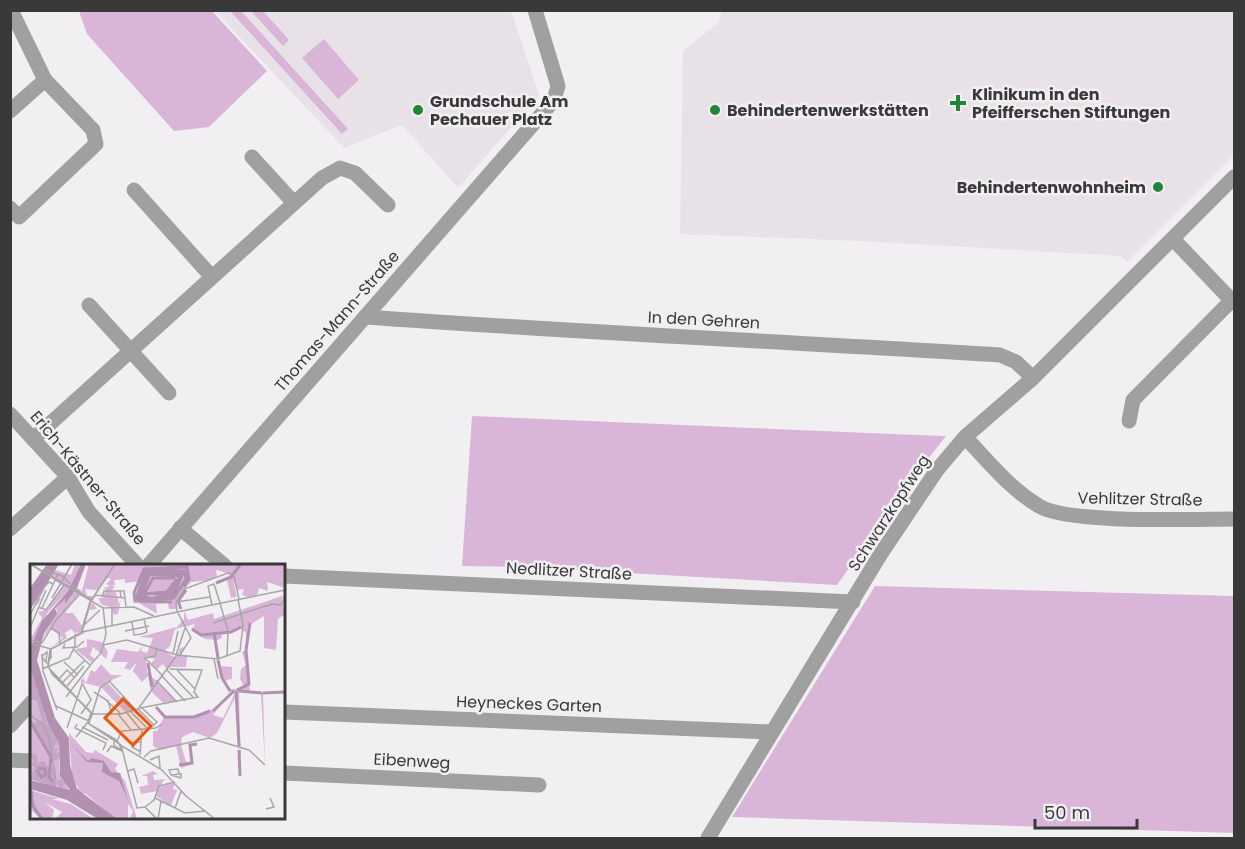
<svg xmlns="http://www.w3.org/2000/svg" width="1245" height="849" font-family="Poppins,sans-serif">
  <rect width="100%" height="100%" fill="#f2eff2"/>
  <g fill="#e9e1e8">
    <polygon points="215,11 511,11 539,95 458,188 402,125 344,148"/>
    <polygon points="722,11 1234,11 1234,155 1127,262 1121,256 859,241 680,234 683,51 718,23"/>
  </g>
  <g fill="#d9b6d8">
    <polygon points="79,11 212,11 267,71 209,127 174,131 87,34"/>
    <polygon points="230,11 241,11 348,129 342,134"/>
    <polygon points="251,11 263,11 289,40 283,46"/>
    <polygon points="324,39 359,80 338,99 302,58"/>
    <polygon points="472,416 917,435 946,436 903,491 837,585 523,567 462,566"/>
    <polygon points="875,586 1234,596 1234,833 732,817"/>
  </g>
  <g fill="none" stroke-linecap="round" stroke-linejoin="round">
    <g stroke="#a1a0a1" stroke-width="15">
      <polyline points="10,111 45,80 11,10"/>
      <polyline points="252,157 294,203"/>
      <polyline points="134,190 211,276"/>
      <polyline points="10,208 19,217 96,144 93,130 45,80"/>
      <polyline points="1173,239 1234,303"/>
      <polyline points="89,305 169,393"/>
      <path d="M365,317C577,332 788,342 1000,355L1016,362L1033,378"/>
      <polyline points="10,414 68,477 89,512 138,566"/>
      <polyline points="1129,421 1133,400 1234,298"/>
      <path d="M965,437C988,461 1010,489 1039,506C1067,524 1195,519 1234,519"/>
      <polyline points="33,439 322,178 340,168 355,173 388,205"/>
      <polyline points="180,528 225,566"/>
      <polyline points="10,529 68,477"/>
      <polyline points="148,566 554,100 558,86 535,10"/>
      <polyline points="284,576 853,602"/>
      <polyline points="284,712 772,732"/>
      <polyline points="10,726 32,702"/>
      <polyline points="10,760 32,761"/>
      <polyline points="284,773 539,785"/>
      <polyline points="708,838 880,555 937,470 965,437 1033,378 1234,177"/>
    </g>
  </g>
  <g fill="#218539" stroke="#f2eff2" stroke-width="2">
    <path d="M955 94h6v6h6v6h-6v6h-6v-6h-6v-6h6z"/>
    <circle cx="418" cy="110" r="6"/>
    <circle cx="715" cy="110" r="6"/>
    <circle cx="1158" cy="187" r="6"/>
  </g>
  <g text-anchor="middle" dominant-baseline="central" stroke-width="5" stroke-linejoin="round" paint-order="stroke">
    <g font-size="16" font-weight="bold" fill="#3a393a" stroke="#f2eff2" text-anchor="start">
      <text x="972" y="94">Klinikum in den<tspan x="972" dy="18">Pfeifferschen Stiftungen</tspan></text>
      <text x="430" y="101">Grundschule Am<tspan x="430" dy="18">Pechauer Platz</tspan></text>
      <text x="727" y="110">Behindertenwerkstätten</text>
      <text x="1146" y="187" text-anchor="end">Behindertenwohnheim</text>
    </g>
    <g font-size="16" fill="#3a393a" stroke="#f2eff2">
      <text transform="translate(704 320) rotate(3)">In den Gehren</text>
      <text transform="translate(337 321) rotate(-49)">Thomas-Mann-Straße</text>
      <text transform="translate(88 478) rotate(50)">Erich-Kästner-Straße</text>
      <text transform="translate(1140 499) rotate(1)">Vehlitzer Straße</text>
      <text transform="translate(889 513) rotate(-57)">Schwarzkopfweg</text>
      <text transform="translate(569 571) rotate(3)">Nedlitzer Straße</text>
      <text transform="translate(529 704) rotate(2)">Heyneckes Garten</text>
      <text transform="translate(412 761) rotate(3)">Eibenweg</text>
    </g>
  </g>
  <g transform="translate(30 564)">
    <rect width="255" height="255" fill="#f2eff2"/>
    <path d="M45,0H51L38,27L18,48L3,77L0,76L12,54L8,48L17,46L33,22L21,14L7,33L11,35L8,40L3,44L6,36L0,45L7,31L25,6L41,11ZM59,0H210L204,12L212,0H255V24L237,18L238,27L229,24L227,31L218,33L212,31L214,25L207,26L203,16L207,33L201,34L197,16L200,10L186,6L187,12L181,16L161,18L154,25L146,38V45H139L138,39L126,40L127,50L104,36L110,17L95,19V15L84,16L85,21H81L85,22L81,27L86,28L89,40L91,35L88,50L84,51L81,43L63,39L67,45L59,46L62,39L72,41L68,34H73L76,25L73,24L80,22L76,20L81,15L78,14L67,26L55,25L57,32H66L63,36L48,31L35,49H43L48,56L52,62L50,68L45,69L41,65L35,69L37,74L21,83L33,74L20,64L10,78L27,47L25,43L36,34L35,40L47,24L52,27ZM255,31L252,34L255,50L248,55L246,86L234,84V52L218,62L216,86V69L211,65L191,68L192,74L188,76L175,75L162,67L165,60L145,65L140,82L134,87L146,94L150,84L155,83L150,91L157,92L156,103H141L137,106L133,100L127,105L121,99L125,95L116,93L117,108L146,137L133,139L121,127L118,112L112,118L103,107L107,98L100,106L94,104L98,98H81L87,85L108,88L113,81L111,87L117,89L123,74L109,73L147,63L154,55V47L158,56L183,49L184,55ZM57,75L72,78L78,88L76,95L63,83L60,91L65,95L61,98L45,85L57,83ZM216,86L220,128H255L233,129L235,201L231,130L209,128L211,212L207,130L187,169L180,174L163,168L152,173L151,181L156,198L163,200L151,204L146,182L130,186L123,182V167H127L134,153L125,143L135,152L165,153L181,146L169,133L181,146L187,144L200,129L192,115L188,96L189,102L202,103V115L196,116L197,125H208L214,122L210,115L211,105L216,101L212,88ZM201,127L205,129L193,154L183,151ZM0,96L18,160L29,174V206L39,226L0,215ZM71,100L81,111H93L77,118L104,147L96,149L71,123L50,118L53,114L56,119L61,106L65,108ZM39,169L56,188L63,189L65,186L88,200L85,205L95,217L107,255H100L103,247L98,240V255L84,254L56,230L46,228L48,223L37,209L42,211ZM63,197H74L81,208L90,209L99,237L89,217L76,208L73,199ZM123,207L128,210L123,211L124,216L141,215L134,216L127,227L111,230L109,223L118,221L117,212H111ZM145,219L143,225L147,226L141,242L126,232L129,223ZM0,227L1,231L3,227L30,235H22L41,240L62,254L25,255L32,248L14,238L24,246L22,255H11L0,245L5,234L0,236Z" fill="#d9b6d8" fill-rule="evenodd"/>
    <path d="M0,96L17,160L28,174L30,182L26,178L23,185L28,184L25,189L30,188L29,194L25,197L3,159L12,156L7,137L0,135ZM2,190L7,191V199L14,197L18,203H24L26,218L31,215L35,220L31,225L27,219L25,223L0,215L5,203L0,200L5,197L0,193Z" fill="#c6a4c5"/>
    <path d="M17,0H29L0,46V24ZM51,0H56L47,24L35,40V35L25,44L27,50L14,69L7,96L25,154L39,174L40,201L47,225L87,255H68L37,236L0,225V216L40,226L30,212L29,178L18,160L0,102V84L12,57L38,27ZM41,179L58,197L62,194L74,197L81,208L90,209L99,238L89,217L72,208L73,199L57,198Z" fill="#b190b0"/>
    <path fill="none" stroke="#b190b0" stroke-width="3" d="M145,14H123L114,30L137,28L147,15M186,19L201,13L211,0M119,34L111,31L120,10L151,12L140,29L125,30M124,34L140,31L144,25M129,35L108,33L118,8L153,9L143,32L135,34M131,35L144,34L156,15L155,7L116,6L106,35L136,36M142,38L105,37L104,29L114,5L157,3L159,15L154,23M151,45L148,37L156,26M162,65L171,71L201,68L211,63M184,68L188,94M216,86L220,59M188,96L192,114L200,127M118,99L122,123M207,126L219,120L216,86M206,127L209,182M209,127L232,129M233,129L255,128M126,143L135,153H164L180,147M183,147L204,127M0,157L21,193L19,213L23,218M209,186L210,212M149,201L162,199L160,181L167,180M7,206L11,213L16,210L15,205L8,204M1,226L3,242L12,255"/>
    <path fill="none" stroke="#a8a6a8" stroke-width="1.5" d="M0,0L73,44L104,43L124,52M0,0L62,36M14,5L32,12L55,33M90,27H94L96,43M65,31L95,34M72,33L74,27H90L91,33M22,34L42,0M146,38L180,33M190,39L198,67L197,91M182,41L178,22L184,20L190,39M8,43L16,46L34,21M82,43V62M12,44L28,10M157,46L255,26M0,51L15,22L19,18L23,20M102,58L104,71L112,70L117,68L114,55M183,59L242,40L251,41L255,33M53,62L70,46M0,64L16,26M21,64L29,69L30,80M95,67L119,62M51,68L60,38L85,0M52,68L157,46M54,68L21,85L18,103L61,149L59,160L91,181L107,244L115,243L127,255M0,76L12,79L26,56L49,31M0,79L21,85M0,79L21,85L52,68L61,37L85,0M35,80L33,84L47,83L54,77M73,81L97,76L147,91L188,95L210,87L213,61L208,35M22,84L21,86V93L18,99V101L22,110L52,139L62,149V151L59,158V160L85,175L88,178L92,186L84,182V175L59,160L58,158L61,149L22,109L18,101L20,86ZM127,85L125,92L115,94L132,111M44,86L60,101M12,90L13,107L27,146M143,90L148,67M146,91L155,64M150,91L161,74L147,47L146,38L154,25L198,9L204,12L209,35M184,95L188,115M16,98L17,88L12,92L14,96L18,100M34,98L48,111M62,99L71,89L76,70L73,43M12,105L39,94L45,82V70M137,106L163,133M147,106L165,125M131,111L155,137M28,116L37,106L45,114M81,116L70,124L62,150H91L108,145L147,91M126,116L147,138M79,117L106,146M33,118L55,96M37,122L54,102M64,128L78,137L82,150M36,133L62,99M76,136L91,150M26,142L59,157M110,144L168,133L164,128L172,106L140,105M108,145L124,161L127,158L112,144M101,148L117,164M97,149L110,165M51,150L61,136L52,119M88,150L101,166M0,151L11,159L19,173L26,217M47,160L45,164L76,179L73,186M52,163L78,176M37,164L52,120M46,173L58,158M87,177L92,167L126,164L132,160M111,178H104L102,183L111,188M92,182L132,206L156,232L185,255M77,188L81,182L92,187M110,191L112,165M114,193L121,187L179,174L219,186L235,201M120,196L129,192L130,204M98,207L104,205L108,219M151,210V214L141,211L149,210ZM141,211L139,206L148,205L149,210M125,234L155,249L175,247M115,243L124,236L129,222L145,218M145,244L151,227M236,245L244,243L240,234M128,255L131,237"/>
    <path fill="#e8590c" fill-opacity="0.15" stroke="#e8590c" stroke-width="3" d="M93,135L121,162L103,181L75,154Z"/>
    <rect width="255" height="255" fill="none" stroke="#3a393a" stroke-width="3"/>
  </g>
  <rect width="1245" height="849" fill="none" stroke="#3a393a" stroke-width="24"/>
  <path d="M1035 819v9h102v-9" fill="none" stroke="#3a393a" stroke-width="3"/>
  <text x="1044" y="819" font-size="18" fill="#3a393a" stroke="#f2eff2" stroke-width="4.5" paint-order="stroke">50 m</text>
</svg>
